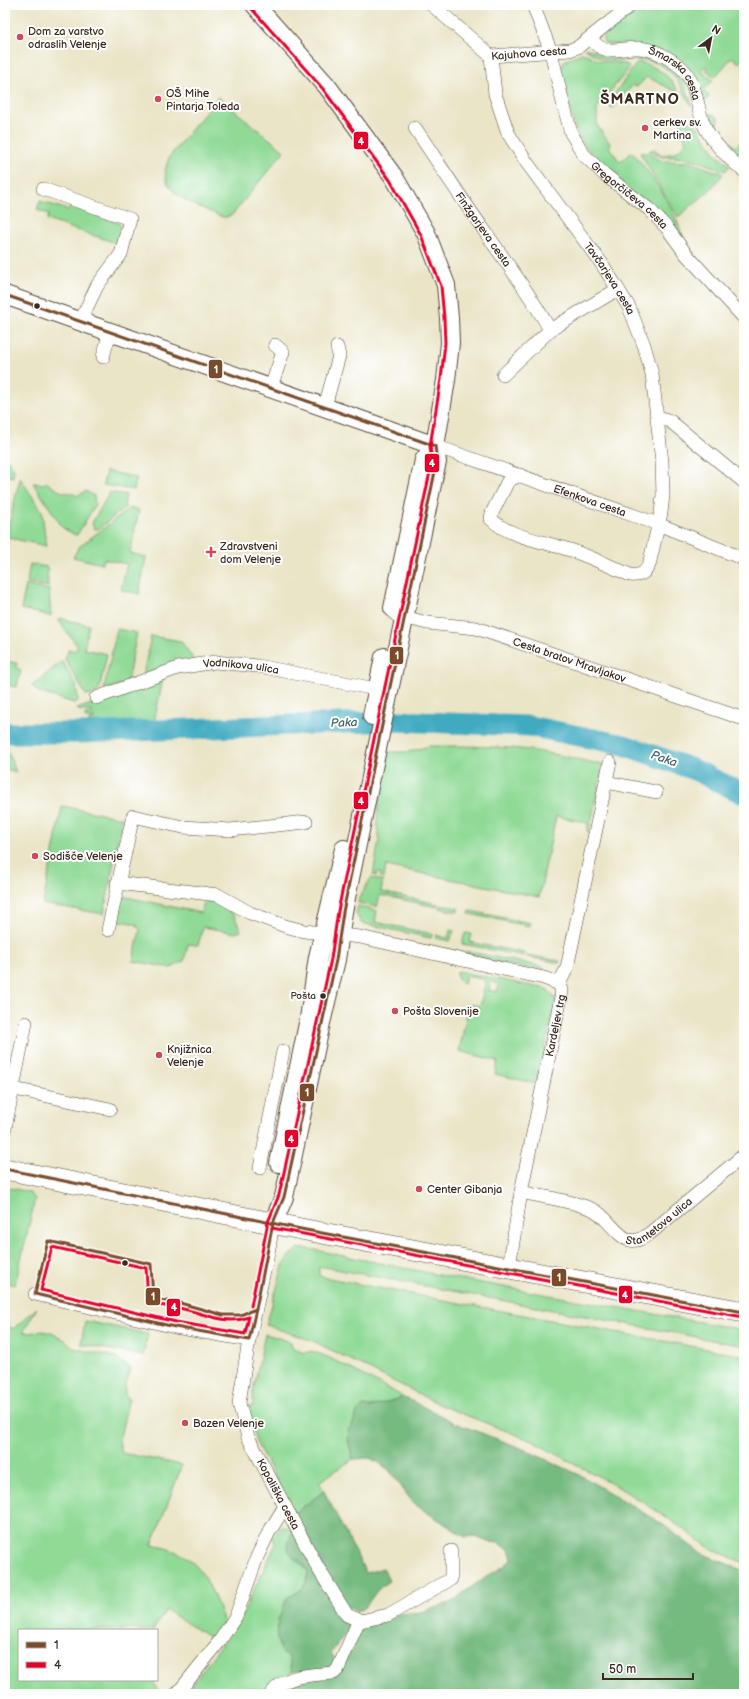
<svg xmlns="http://www.w3.org/2000/svg" width="749" height="1699" font-family="'Balsamiq Sans',sans-serif">
  <rect width="100%" height="100%" fill="#fff"/>
  <filter id="ink" filterUnits="userSpaceOnUse"><feTurbulence type="fractalNoise" baseFrequency=".025" numOctaves="2"/><feDisplacementMap in="SourceGraphic" scale="8" xChannelSelector="R" yChannelSelector="G"/><feConvolveMatrix kernelMatrix="1 2 1 2 8 2 1 2 1" color-interpolation-filters="sRGB"/></filter>
  <filter id="wash" filterUnits="userSpaceOnUse"><feTurbulence type="fractalNoise" baseFrequency=".012" numOctaves="4" result="noise"/><feDisplacementMap in="SourceGraphic" scale="16" xChannelSelector="R" yChannelSelector="G"/><feGaussianBlur stdDeviation="0.9" result="paint"/><feColorMatrix in="noise" values="0 0 0 0 0 0 0 0 0 0 0 0 0 0 0 0 0 1.4 0 .05"/><feComposite in="paint" operator="in"/></filter>
  <g filter="url(#wash)">
    <rect width="100%" height="100%" fill="#eae5c7"/>
    <g fill="#90da96" stroke="#66825a" fill-rule="evenodd">
      <polygon points="640,5 744,5 744,61 742,60 739,63 732,57 715,77 706,70 708,68 705,66 701,71 713,80 703,91 709,96 706,101 704,101 692,73 621,44 606,44 603,41 603,34"/>
      <path d="M585,49C591,48 594,52 600,53C602,54 606,53 609,54C655,55 679,55 692,106C685,96 681,84 672,74C650,50 625,66 599,57C594,55 590,52 585,49Z"/>
      <path d="M581,53L586,54L598,60L626,64L629,66L627,71L597,108V125L611,145L609,147L620,162L632,152C657,181 678,214 687,251L606,172L577,135L560,69L562,68L564,61Z"/>
      <path d="M638,62C657,66 670,75 679,93L647,77L637,87L633,85L612,108L609,105V101C614,95 636,63 638,62Z"/>
      <path d="M218,97L284,151L233,214L227,217H222C195,204 151,194 170,156Z"/>
      <polygon points="711,113 718,118 717,126 723,131 722,133 718,132 708,117"/>
      <polygon points="686,121 696,125 716,154 730,166 725,171 692,159 676,157 662,157 649,151 654,149 662,155 675,153 686,144 681,122"/>
      <polygon points="744,138 744,153 738,158 727,146 727,144 730,142 736,147"/>
      <polygon points="640,153 648,153 662,161 690,162 723,174 709,191 678,217"/>
      <polygon points="40,201 68,210 70,206 119,223 122,228 119,244 47,220 49,214 37,210"/>
      <polygon points="5,456 14,469 13,477 5,475"/>
      <polygon points="106,471 137,478 134,490 103,485"/>
      <polygon points="20,478 42,511 46,546 6,537"/>
      <path d="M46,482C51,486 58,491 64,492C69,493 71,492 77,496L86,491L94,496L95,505L77,535H75L63,528L33,483L44,484Z"/>
      <polygon points="110,492 126,495 124,506 126,507 98,529 94,529 92,523"/>
      <polygon points="130,508 139,510 130,553 146,557 139,594 121,590 127,564 103,559 102,564 73,557 79,547"/>
      <polygon points="30,564 47,567 48,587 27,582"/>
      <polygon points="26,585 49,590 51,616 21,609"/>
      <polygon points="59,618 89,625 84,649 107,654 99,691 90,696 85,694 65,659 69,649 74,651 78,647 59,621"/>
      <polygon points="117,629 137,633 127,682 106,690 104,688"/>
      <polygon points="151,636 181,641 194,660 143,675"/>
      <polygon points="5,661 17,663 16,668 21,670 17,687 5,685"/>
      <polygon points="62,661 76,685 78,701 74,703 38,692 32,686"/>
      <polygon points="163,679 154,722 89,724 89,720 94,720 94,718 85,718 85,715 92,714 92,711 80,711 77,709"/>
      <polygon points="5,745 16,772 5,769"/>
      <path d="M429,746C459,746 491,746 521,749C549,752 576,759 603,765L589,832L587,831L588,823L556,816L539,897L386,866L384,878L380,877L381,873L377,872L376,876L373,875L379,840L377,825L378,808L389,752H408Z"/>
      <polygon points="62,806 122,818 104,914 43,904"/>
      <polygon points="371,878 383,881 381,892 438,904 437,907 380,895 377,907 358,903 359,898"/>
      <polygon points="122,896 201,913 204,903 214,899 234,915 241,931 236,933 203,927 198,945 188,944 184,961 171,968 133,961 140,930 136,924 117,920"/>
      <polygon points="440,905 458,908 458,912 439,908"/>
      <polygon points="358,906 377,911 375,922 432,934 431,938 361,923 356,913"/>
      <polygon points="470,911 530,923 529,926 469,914"/>
      <polygon points="450,930 454,931 449,941 435,938 436,935 448,938"/>
      <polygon points="465,933 471,934 469,942 524,953 523,956 462,944"/>
      <polygon points="465,951 544,967 543,972 469,956"/>
      <polygon points="527,955 560,961 559,963 527,957"/>
      <path d="M458,971L547,989L556,999L537,1084L495,1074L498,1061L459,1051L469,1004L480,1006L486,980L466,976L464,984L461,983L456,975ZM491,982L499,984L497,992L489,990Z"/>
      <polygon points="5,1187 29,1192 35,1199 15,1285 5,1282"/>
      <polygon points="299,1248 315,1250 454,1278 744,1330 744,1346 319,1266 319,1276 368,1286 744,1356 744,1563 710,1548 665,1516 613,1484 532,1441 445,1407 313,1341 266,1325 283,1266 288,1257"/>
      <path d="M37,1308L23,1332L29,1333L42,1331L55,1334L65,1340L73,1348L115,1357L131,1369L125,1386V1395L129,1398L119,1441L122,1453L182,1465L152,1545C164,1547 180,1552 189,1559C208,1575 217,1603 225,1625L214,1640L166,1610L153,1630H19V1680H153L159,1694H5V1323L13,1329Z"/>
      <polygon points="85,1321 148,1334 143,1356 81,1344"/>
      <polygon points="265,1334 291,1342 292,1348 304,1353 312,1351 330,1358 404,1397 370,1407 363,1406 357,1412 355,1420 349,1429 348,1440 353,1459 319,1482 324,1491 294,1514 256,1442 247,1406 253,1406 253,1391"/>
      <path d="M282,1527L291,1528L294,1530L293,1557L302,1564L308,1571C306,1588 302,1590 287,1598L289,1657L292,1672L267,1694H187L202,1671L239,1621L276,1544L272,1537Z"/>
      <polygon points="294,1683 295,1692 294,1694 274,1694"/>
    </g>
    <g fill="#74ba7f" stroke="#58724e">
      <polygon points="404,1397 455,1423 521,1448 580,1475 662,1524 699,1552 744,1571 744,1685 742,1694 294,1694 295,1692 294,1683 335,1674 362,1628 376,1624 399,1614 421,1612 450,1603 485,1577 503,1567 512,1559 509,1549 498,1543 489,1542 476,1536 465,1537 414,1504 389,1470 378,1462 369,1458 353,1459 348,1440 349,1429 355,1420 357,1412 363,1406 371,1407"/>
      <path d="M324,1491L366,1573L383,1568L389,1581C386,1583 382,1586 379,1589C366,1602 365,1620 343,1604L294,1514Z"/>
      <path d="M294,1530L335,1607L350,1627L331,1653L336,1660L334,1669L292,1672L289,1657L282,1653L277,1640L278,1620L287,1598L303,1589L307,1579L308,1570C295,1555 279,1554 294,1530Z"/>
    </g>
    <g fill="none" stroke-linecap="round" stroke-linejoin="round">
      <polyline stroke="#41aac1" stroke-width="21" points="5,733 80,733 396,721 529,726 624,745 695,770 744,794"/>
    </g>
  </g>
  <g filter="url(#ink)">
    <g fill="none" stroke-linecap="round" stroke-linejoin="round">
      <defs>
        <g id="street">
          <path id="s1" d="M432,5L491,56L570,50L578,47L631,5"/>
          <path id="s2" d="M533,5L551,52L563,103L571,133L584,155L604,174L650,210L667,228L686,254L744,318"/>
          <path id="s3" d="M590,38C605,57 616,48 637,48C652,48 666,56 678,65C699,79 695,111 707,131C716,146 730,160 744,171"/>
          <path id="s4" d="M491,56L495,94L508,133L527,163L602,264L629,307L644,345L652,374L662,462L663,495L661,513L649,565C644,574 640,576 630,575C610,566 591,557 570,550C547,542 508,537 491,519L492,513L508,481L520,475"/>
          <path id="s5" d="M415,128C438,162 460,197 484,230C507,264 531,295 550,330"/>
          <polyline points="43,189 130,219 121,254 97,286 85,311 82,321"/>
          <polyline points="103,357 110,331"/>
          <polyline points="503,375 550,330 618,289"/>
          <polyline points="271,387 283,352 275,345"/>
          <polyline points="325,406 339,356 337,347"/>
          <polyline points="658,417 670,421 744,482"/>
          <path id="s6" d="M435,446L658,524L744,559"/>
          <path id="s7" d="M396,615L427,623L476,628L744,719"/>
          <path id="s8" d="M96,698L178,668L215,662L258,666L386,691"/>
          <polyline points="606,782 656,792"/>
          <polyline points="117,883 218,895 250,913 285,926 304,931 360,937 544,978 559,984"/>
          <polyline points="108,930 133,816 183,827 230,830 306,822"/>
          <polyline points="14,1089 110,1109"/>
          <polyline points="5,1128 26,1023"/>
          <polyline points="260,1168 283,1051"/>
          <path id="s9" d="M521,1192C542,1197 575,1201 594,1210C607,1217 617,1236 629,1240C637,1242 643,1238 649,1234L744,1155"/>
          <path id="s10" d="M273,1223L269,1248L249,1340L239,1403L248,1437L318,1568L347,1615L361,1621L388,1615L451,1579V1551"/>
          <path id="s11" d="M509,1267L521,1192L561,997L562,990L559,984L567,968L610,762"/>
          <polyline points="35,1294 175,1327 249,1340"/>
          <polyline points="177,1694 219,1642 236,1616 257,1557 268,1534 285,1506"/>
          <path d="M271,1694C285,1674 312,1675 334,1673L338,1669L359,1620"/>
        </g>
        <g id="secondary">
          <polyline points="255,5 327,86 394,177 426,233 446,285 449,318 450,343 446,380 435,446 437,462 435,470 343,912 336,960 321,1023 284,1197 273,1223"/>
          <polyline points="5,295 435,446"/>
          <polyline points="393,608 424,460 435,446"/>
          <polyline points="372,716 384,657"/>
          <polyline points="279,1163 309,1019 318,957 344,849"/>
        </g>
        <polyline id="primary" points="5,1169 306,1230 744,1312"/>
      </defs>
      <use href="#street" stroke="#554637" stroke-width="14"/>
      <use href="#secondary" stroke="#554637" stroke-width="20"/>
      <use href="#primary" stroke="#554637" stroke-width="22"/>
      <use href="#street" stroke="#fff" stroke-width="13"/>
      <use href="#secondary" stroke="#fff" stroke-width="18"/>
      <use href="#primary" stroke="#fff" stroke-width="21"/>
      <defs>
        <g id="bus-1">
          <polyline points="5,295 435,446 437,462 343,912 336,960 284,1197 273,1223 256,1309"/>
          <polyline points="5,1169 306,1230 744,1312"/>
          <polygon points="48,1241 151,1264 153,1299 180,1303 223,1315 240,1315 256,1309 249,1340 175,1327 35,1294"/>
        </g>
        <g id="bus-2">
          <polyline points="251,8 323,89 390,180 421,235 441,286 444,318 445,343 441,379 430,446 432,462 338,911 331,959 279,1195 268,1222 251,1306"/>
          <polyline points="272,1228 743,1317"/>
          <path d="M52,1247L146,1268L148,1300L150,1303C159,1306 169,1306 178,1308C202,1312 225,1326 249,1317L245,1334L176,1322L41,1290Z"/>
        </g>
      </defs>
      <use href="#bus-1" stroke="#fff" stroke-width="6"/>
      <use href="#bus-2" stroke="#fff" stroke-width="6"/>
      <use href="#bus-1" stroke="#7a4b2a" stroke-width="3"/>
      <use href="#bus-2" stroke="#e4002b" stroke-width="3"/>
    </g>
  </g>
  <g fill="#d1495b" stroke="#fff" stroke-width="1.5">
    <circle cx="20" cy="37" r="4"/>
    <circle cx="158" cy="99" r="4"/>
    <circle cx="645" cy="128" r="4"/>
    <path d="M209 546h4v4h4v4h-4v4h-4v-4h-4v-4h4z"/>
    <circle cx="35" cy="856" r="4"/>
    <circle cx="395" cy="1011" r="4"/>
    <circle cx="159" cy="1055" r="4"/>
    <circle cx="419" cy="1189" r="4"/>
    <circle cx="185" cy="1423" r="4"/>
  </g>
  <g fill="#3b2a1e" stroke="#fff" stroke-width="1.5">
    <circle cx="37" cy="306" r="3.5"/>
    <circle cx="323" cy="996" r="3.5"/>
    <circle cx="125" cy="1263" r="3.5"/>
  </g>
  <g text-anchor="middle" dominant-baseline="central" stroke-width="4" stroke-linejoin="round" paint-order="stroke">
    <g font-size="10" fill="#3b2a1e" stroke="#fff" text-anchor="end">
      <text x="316" y="996">Pošta</text>
    </g>
    <g font-size="11" fill="#3b2a1e" stroke="#fff" text-anchor="start">
      <text x="28" y="31">Dom za varstvo<tspan x="28" dy="13">odraslih Velenje</tspan></text>
      <text x="166" y="93">OŠ Mihe<tspan x="166" dy="13">Pintarja Toleda</tspan></text>
      <text x="653" y="122">cerkev sv.<tspan x="653" dy="13">Martina</tspan></text>
      <text x="220" y="546">Zdravstveni<tspan x="220" dy="13">dom Velenje</tspan></text>
      <text x="43" y="856">Sodišče Velenje</text>
      <text x="403" y="1011">Pošta Slovenije</text>
      <text x="167" y="1049">Knjižnica<tspan x="167" dy="13">Velenje</tspan></text>
      <text x="427" y="1189">Center Gibanja</text>
      <text x="193" y="1423">Bazen Velenje</text>
    </g>
    <g font-size="11" fill="#3b2a1e" stroke="#fff">
      <text stroke="none"><textPath href="#s1" startOffset="116">Kajuhova cesta</textPath></text>
      <text stroke="none"><textPath href="#s3" startOffset="100">Šmarska cesta</textPath></text>
      <text stroke="none"><textPath href="#s2" startOffset="220">Gregorčičeva cesta</textPath></text>
      <text stroke="none"><textPath href="#s5" startOffset="122">Finžgarjeva cesta</textPath></text>
      <text stroke="none"><textPath href="#s4" startOffset="257">Tavčarjeva cesta</textPath></text>
      <text stroke="none"><textPath href="#s6" startOffset="164">Efenkova cesta</textPath></text>
      <text stroke="none"><textPath href="#s7" startOffset="180">Cesta bratov Mravljakov</textPath></text>
      <text stroke="none"><textPath href="#s8" startOffset="151">Vodnikova ulica</textPath></text>
      <text stroke="none"><textPath href="#s11" startOffset="246">Kardeljev trg</textPath></text>
      <text stroke="none"><textPath href="#s9" startOffset="158">Stantetova ulica</textPath></text>
      <text stroke="none"><textPath href="#s10" startOffset="283">Kopališka cesta</textPath></text>
    </g>
    <g font-size="12" font-style="italic" fill="#3e6467" stroke="#fff">
      <text transform="translate(344 723) rotate(-2)">Paka</text>
      <text transform="translate(664 759) rotate(19)">Paka</text>
    </g>
    <g font-size="15" font-weight="bold" letter-spacing="1" fill="#3b2a1e" stroke="#fff">
      <text x="640" y="99">ŠMARTNO</text>
    </g>
  </g>
  <g stroke="#fff" stroke-width="1.5">
    <rect x="353" y="131" width="16" height="19" rx="4" fill="#e4002b"/>
    <rect x="208" y="359" width="15" height="20" rx="4" fill="#7a4b2a"/>
    <rect x="424" y="453" width="16" height="20" rx="4" fill="#e4002b"/>
    <rect x="389" y="646" width="15" height="19" rx="4" fill="#7a4b2a"/>
    <rect x="353" y="791" width="16" height="19" rx="4" fill="#e4002b"/>
    <rect x="299" y="1083" width="16" height="19" rx="4" fill="#7a4b2a"/>
    <rect x="284" y="1129" width="15" height="19" rx="4" fill="#e4002b"/>
    <rect x="551" y="1268" width="16" height="19" rx="4" fill="#7a4b2a"/>
    <rect x="618" y="1285" width="15" height="19" rx="4" fill="#e4002b"/>
    <rect x="145" y="1287" width="16" height="19" rx="4" fill="#7a4b2a"/>
    <rect x="166" y="1298" width="15" height="19" rx="4" fill="#e4002b"/>
  </g>
  <g font-size="11" text-anchor="middle" font-weight="bold" fill="#fff">
    <text x="361" y="145">4</text>
    <text x="216" y="373">1</text>
    <text x="432" y="467">4</text>
    <text x="397" y="659">1</text>
    <text x="361" y="805">4</text>
    <text x="307" y="1096">1</text>
    <text x="291" y="1143">4</text>
    <text x="559" y="1281">1</text>
    <text x="625" y="1299">4</text>
    <text x="153" y="1300">1</text>
    <text x="174" y="1311">4</text>
  </g>
  <rect width="749" height="1699" fill="none" stroke="#fff" stroke-width="20"/>
  <rect x="18" y="1629" width="140" height="52" fill="#ffffff" stroke="#b1aaa5"/>
  <rect x="26" y="1642" width="20" height="6" fill="#7a4b2a" stroke="#b1aaa5"/>
  <text x="54" y="1649" font-size="12" fill="#3b2a1e">1</text>
  <rect x="26" y="1662" width="20" height="6" fill="#e4002b" stroke="#b1aaa5"/>
  <text x="54" y="1669" font-size="12" fill="#3b2a1e">4</text>
  <g transform="translate(711 38) rotate(32)" stroke="#ffffff" stroke-width="3" paint-order="stroke">
  <path d="M0-3L7 15L0 10L-7 15Z" fill="#3b2a1e"/>
  <text y="-6" font-size="11" font-weight="bold" text-anchor="middle" fill="#3b2a1e">N</text>
  </g>
  <path d="M603 1673v6h90v-6" fill="none" stroke="#3b2a1e" stroke-width="2"/>
  <text x="609" y="1673" font-size="12" fill="#3b2a1e" stroke="#ffffff" stroke-width="3" paint-order="stroke">50 m</text>
</svg>
